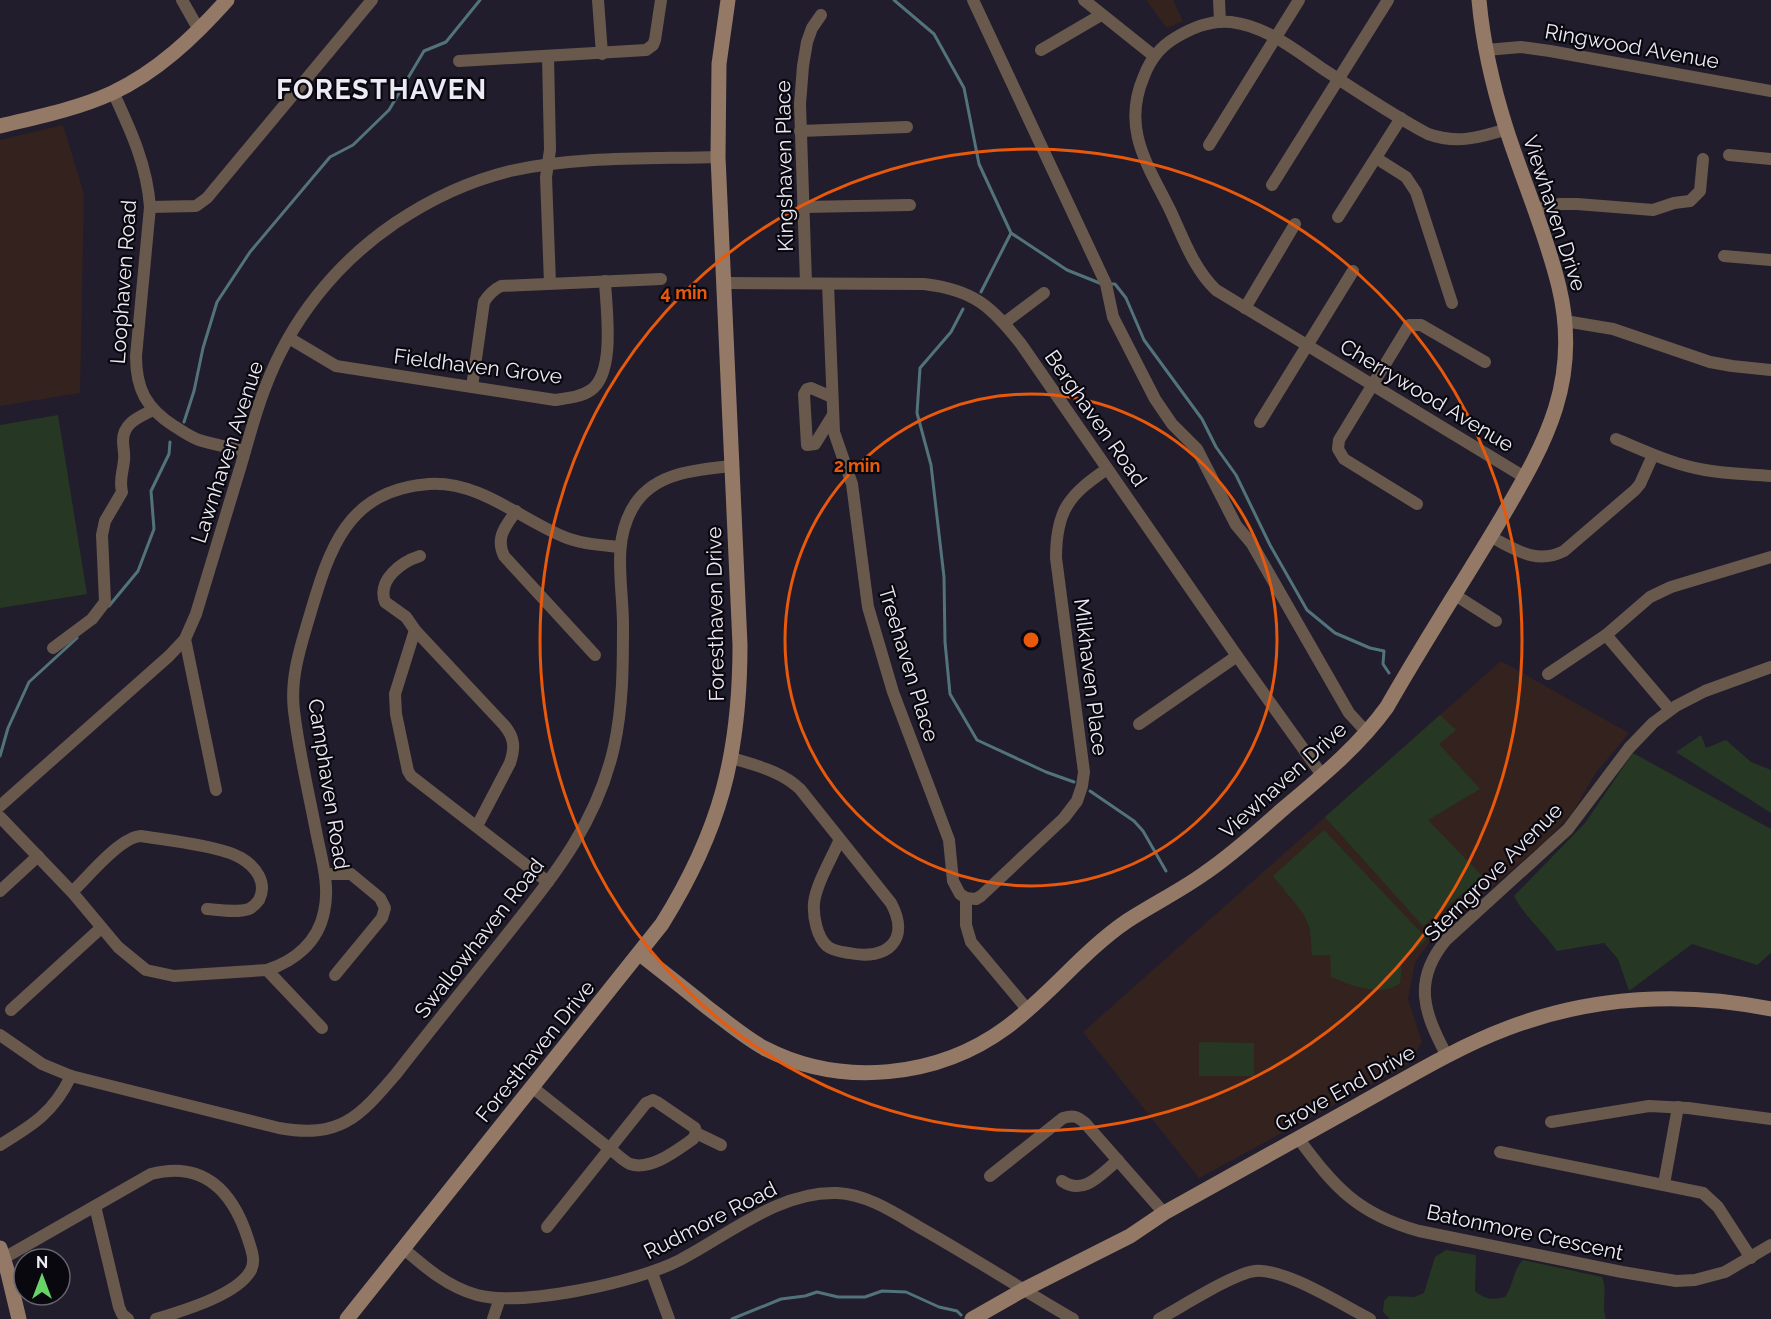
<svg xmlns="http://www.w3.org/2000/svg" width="1771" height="1319" font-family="Raleway,sans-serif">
  <rect width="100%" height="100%" fill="#211d2c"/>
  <g fill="#34221e">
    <polygon points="1146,0 1173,0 1183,21 1167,28"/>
    <polygon points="63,125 84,194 80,393 0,406 0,140"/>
    <polygon points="1501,661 1629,733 1595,774 1573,812 1549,838 1433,938 1415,962 1408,999 1422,1042 1408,1065 1199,1178 1083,1032"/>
  </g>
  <g fill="#263823">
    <polygon points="58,415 87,594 0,608 0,425"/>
    <polygon points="1440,715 1456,730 1439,744 1480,789 1428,820 1483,877 1423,926 1325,817"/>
    <polygon points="1701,735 1706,748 1726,740 1751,762 1771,770 1771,813 1676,752"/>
    <path d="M1633,753L1771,829V953L1757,965L1692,944L1629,991L1618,959L1604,943L1557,951C1544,932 1525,917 1514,896L1585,823Z"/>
    <path d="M1324,830L1427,939L1402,962L1400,983C1380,998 1351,985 1331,977L1330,955H1312L1310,929L1303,913L1273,876Z"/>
    <polygon points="1199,1042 1254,1043 1254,1076 1199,1076"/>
    <path d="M1446,1250L1476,1255L1475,1291C1485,1300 1493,1300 1505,1297C1513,1286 1514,1268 1523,1260L1602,1277C1608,1291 1601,1306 1606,1319H1390L1383,1312L1384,1301L1389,1296L1414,1297L1424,1293L1435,1257Z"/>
  </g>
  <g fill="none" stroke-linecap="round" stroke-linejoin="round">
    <g stroke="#53737a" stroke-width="3">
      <polyline points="894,0 934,34 964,88 979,164 1011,233 981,292"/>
      <polyline points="1011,233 1067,270 1102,284"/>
      <polyline points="1109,284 1115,284 1126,298 1144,340 1202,419 1216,447 1236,475 1270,545 1307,610 1335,633 1370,648 1384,651 1383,664 1389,673"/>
      <polyline points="963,309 951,332 920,368 917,413 931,465 944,577 945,642 950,694 977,740 1046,772 1074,782"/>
      <polyline points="184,422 194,391 203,348 217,302 250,252 330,157 353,145 389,110 424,51 446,42 480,0"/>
      <polyline points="109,606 138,571 154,529 151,491 169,454 170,442"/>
      <polyline points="0,756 8,728 29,682 77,638"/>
      <polyline points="1090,791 1134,821 1143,831 1166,871"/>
      <polyline points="732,1319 781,1299 805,1296 817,1292 838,1297 865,1297 882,1291 906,1292 939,1307 957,1311 961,1315"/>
    </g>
    <g stroke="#69594d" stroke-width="12">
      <polyline points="182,0 199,30"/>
      <polyline points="598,0 602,54"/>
      <polyline points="973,0 1106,284 1113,317 1155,399 1172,424 1197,449 1236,525 1252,544 1349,713 1361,726 1368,732"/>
      <polyline points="1084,0 1154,56"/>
      <polyline points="1219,0 1220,22"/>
      <polyline points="1041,50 1101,15"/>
      <polyline points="1486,50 1521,47 1550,51 1771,91"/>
      <polyline points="548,56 550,150 546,177 550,283"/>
      <polyline points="459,61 646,50 653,45 655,40 661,0"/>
      <path d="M113,92C131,131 147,165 150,207L136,356C136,389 146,408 174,426C182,431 190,437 199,440C214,445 230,447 245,451"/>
      <path d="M1507,129C1479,138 1456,144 1428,134C1392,115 1357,91 1323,69C1295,50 1266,26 1231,22C1212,20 1191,28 1175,38C1160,47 1150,60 1144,76C1121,129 1148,165 1171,212C1184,240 1194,269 1216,290L1526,478"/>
      <polyline points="800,131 907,127"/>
      <polyline points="1209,145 1299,0"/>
      <polyline points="1729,155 1771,159"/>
      <polyline points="1376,158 1406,177 1416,192 1452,303"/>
      <polyline points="1272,185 1388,0"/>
      <polyline points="150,207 196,206 207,198 372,0"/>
      <polyline points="803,207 910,205"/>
      <polyline points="1534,209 1560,204 1577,204 1653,210 1674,203 1690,201 1700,191 1703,159"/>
      <polyline points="1338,217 1401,118"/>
      <polyline points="1724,256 1771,260"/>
      <path d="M723,283L924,284C974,290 991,306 1021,344L1237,656L1322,775"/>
      <polyline points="806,283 800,104 803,66 807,42 812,28 821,15"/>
      <path d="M828,284L834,432L852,484L868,607L893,692L949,840L953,881L960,894L966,898L976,899L981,896L1064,818L1077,801L1082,786L1084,772L1056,558C1056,510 1069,495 1107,469"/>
      <polyline points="1245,308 1295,224"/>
      <polyline points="1565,321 1613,329 1710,362 1732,366 1771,370"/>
      <polyline points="1004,323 1044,293"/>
      <path d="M289,338L336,366L555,400C568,398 581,397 591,390C616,372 606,308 605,281"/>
      <path d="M472,387L484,302C489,294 493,290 501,286L661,279"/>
      <polyline points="832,397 811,388 807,389 804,394 807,445 815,444 833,415"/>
      <polyline points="1260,422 1353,271"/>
      <path d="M1616,439C1645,451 1674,465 1705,470C1727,474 1749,474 1771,476"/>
      <polyline points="1417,504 1344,459 1338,449 1339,440 1409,325 1421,325 1485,362"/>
      <path d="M516,511C506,526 495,537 504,556L595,655"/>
      <path d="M1491,537C1517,550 1536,565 1564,551L1635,490L1640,484L1653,455"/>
      <path d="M420,556C401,562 377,580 385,602L406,617L415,630L504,725C515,738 515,748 510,763L477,826"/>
      <polyline points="1455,595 1496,621"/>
      <polyline points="415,630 395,694 396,714 408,771 411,776 548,882"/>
      <polyline points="1606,635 1670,710"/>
      <polyline points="185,639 216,790"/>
      <path d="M53,648L92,619L105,602L102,535L105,521L122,492C119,479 123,473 124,460C125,454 123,448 123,441C123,423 139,417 153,410"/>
      <polyline points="1548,674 1606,635 1650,597 1671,587 1771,557"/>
      <polyline points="1139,724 1237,656"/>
      <path d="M732,758C757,766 781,771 800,789L891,903C911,940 887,961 849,953C842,952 833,951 827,946C817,937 813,917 814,903C816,884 832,858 840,839"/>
      <path d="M0,806L169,656L185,639L196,614C210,568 224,521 238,475C247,446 254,416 265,388C290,321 335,264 395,223C429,200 469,181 510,171C577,156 649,159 718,157"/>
      <path d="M0,817L72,892L118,947L146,970L174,976L267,970C295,961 318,942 324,912C330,887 322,860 317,836C309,794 299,753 294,711C290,679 300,648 309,618C329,550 346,490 429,484C479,481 519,518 562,536C580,544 601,545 620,547"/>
      <polyline points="325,874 351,874 380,898 385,908 382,918 335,975"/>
      <polyline points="0,891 38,856"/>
      <path d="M72,892C88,877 120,837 141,836C165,840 221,846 241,858C255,866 268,882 259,900C256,904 253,907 249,909C236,913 220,910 207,909"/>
      <polyline points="966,898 966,925 971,942 1027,1009"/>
      <polyline points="267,970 322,1028"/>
      <polyline points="11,1010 101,928"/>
      <path d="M0,1035L42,1064L71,1076L279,1128C341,1139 359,1117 396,1074C431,1029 466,986 501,942C550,880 596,827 614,747C623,706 623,666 623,625C623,586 612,544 632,509C652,472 696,470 732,466"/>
      <path d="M1447,1056C1424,1013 1412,981 1446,940L1568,829L1629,748L1653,723L1676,706L1705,691L1771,667"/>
      <path d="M532,1087L610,1149C617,1154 623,1161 630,1164C651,1171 677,1150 693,1139L696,1133L695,1128L657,1102L653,1100L646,1103L547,1227"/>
      <polyline points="1551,1122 1649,1106 1688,1108 1771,1119"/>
      <polyline points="696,1133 721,1145"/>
      <path d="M1298,1138C1335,1188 1358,1214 1419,1231L1622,1272L1676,1281L1695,1280L1725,1272L1771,1245"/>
      <path d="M0,1145C33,1125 54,1112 71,1076"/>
      <polyline points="1500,1152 1703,1193 1718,1207 1751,1258"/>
      <path d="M990,1176L1063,1118C1073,1115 1077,1116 1085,1123L1164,1213"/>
      <path d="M1062,1181C1084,1196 1101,1174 1118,1160"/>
      <polyline points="1664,1184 1678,1107"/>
      <polyline points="95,1206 119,1307 122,1314 128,1319"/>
      <path d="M404,1249C426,1268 448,1287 477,1295C523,1307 637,1282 680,1260C730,1234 779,1191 837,1193C868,1194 898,1215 924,1230C975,1259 1023,1290 1073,1319"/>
      <path d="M4,1258L151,1174C204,1160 233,1192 248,1239C251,1249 256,1260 251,1270C238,1295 182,1311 156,1319"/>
      <polyline points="652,1273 669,1319"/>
      <polyline points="493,1319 500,1298"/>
      <path d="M1159,1319C1180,1308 1234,1273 1255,1271C1285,1268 1342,1305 1370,1319"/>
    </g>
    <g stroke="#937966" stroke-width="15">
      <path d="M0,126C37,117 77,109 112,93C157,72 194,37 227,0"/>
      <path d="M640,954C663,972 686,990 708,1008C727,1022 744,1037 764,1048C841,1088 938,1078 1007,1027C1050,995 1083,951 1127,921C1153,904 1180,891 1205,873C1233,854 1258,831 1283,809C1321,777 1358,747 1387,707C1424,642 1464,581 1502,517C1547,441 1581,379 1559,287C1546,233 1523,181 1506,128C1493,87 1483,44 1479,0"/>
      <polyline points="0,1248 8,1273 19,1319"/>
      <path d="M347,1319L662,924C720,831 740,755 740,645L718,157L719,64L728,0"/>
      <path d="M972,1319L1023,1290L1130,1236L1164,1213C1229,1177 1294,1141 1358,1105C1407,1078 1455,1048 1508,1028C1592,996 1683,991 1771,1009"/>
    </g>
  </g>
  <g fill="none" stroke="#e8590c" stroke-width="3">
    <circle cx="1031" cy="640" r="246"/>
    <circle cx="1031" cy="640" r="491"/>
  </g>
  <g text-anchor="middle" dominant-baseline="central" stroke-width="4.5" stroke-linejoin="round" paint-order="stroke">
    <g font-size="21" fill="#eceaf4" stroke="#0a080f">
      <text transform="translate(1632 46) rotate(10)">Ringwood Avenue</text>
      <text transform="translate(784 166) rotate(-91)">Kingshaven Place</text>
      <text transform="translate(1555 213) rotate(72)">Viewhaven Drive</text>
      <text transform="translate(123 282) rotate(-86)">Loophaven Road</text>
      <text transform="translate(478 366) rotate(7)">Fieldhaven Grove</text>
      <text transform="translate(1427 395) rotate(31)">Cherrywood Avenue</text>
      <text transform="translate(1096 418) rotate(55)">Berghaven Road</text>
      <text transform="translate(227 452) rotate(-72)">Lawnhaven Avenue</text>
      <text transform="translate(715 614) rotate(-91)">Foresthaven Drive</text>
      <text transform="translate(909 664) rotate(73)">Treehaven Place</text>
      <text transform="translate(1091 677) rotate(83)">Milkhaven Place</text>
      <text transform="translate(1283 780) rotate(-42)">Viewhaven Drive</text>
      <text transform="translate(329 784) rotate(81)">Camphaven Road</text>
      <text transform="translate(1493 872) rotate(-45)">Sterngrove Avenue</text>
      <text transform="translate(479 938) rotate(-52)">Swallowhaven Road</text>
      <text transform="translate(535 1051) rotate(-51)">Foresthaven Drive</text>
      <text transform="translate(1345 1088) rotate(-29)">Grove End Drive</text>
      <text transform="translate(710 1220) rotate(-27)">Rudmore Road</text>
      <text transform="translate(1525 1232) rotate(12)">Batonmore Crescent</text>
    </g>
    <g font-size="27" font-weight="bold" letter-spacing="1.5" fill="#eceaf4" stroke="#0a080f">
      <text x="382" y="89">FORESTHAVEN</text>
    </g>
  </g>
  <circle cx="1031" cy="640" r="9" fill="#e8590c" stroke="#0a080f" stroke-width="3"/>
  <g font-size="18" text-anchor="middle" font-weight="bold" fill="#e8590c" stroke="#0a080f" stroke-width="4.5" stroke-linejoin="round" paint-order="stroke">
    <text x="684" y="299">4 min</text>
    <text x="857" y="472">2 min</text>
  </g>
  <g transform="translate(42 1277)"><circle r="28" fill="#0a080f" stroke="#64626b" stroke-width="1.5"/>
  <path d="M0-4.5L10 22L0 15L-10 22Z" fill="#66d467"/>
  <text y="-9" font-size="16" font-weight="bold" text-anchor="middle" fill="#eceaf4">N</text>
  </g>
</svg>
